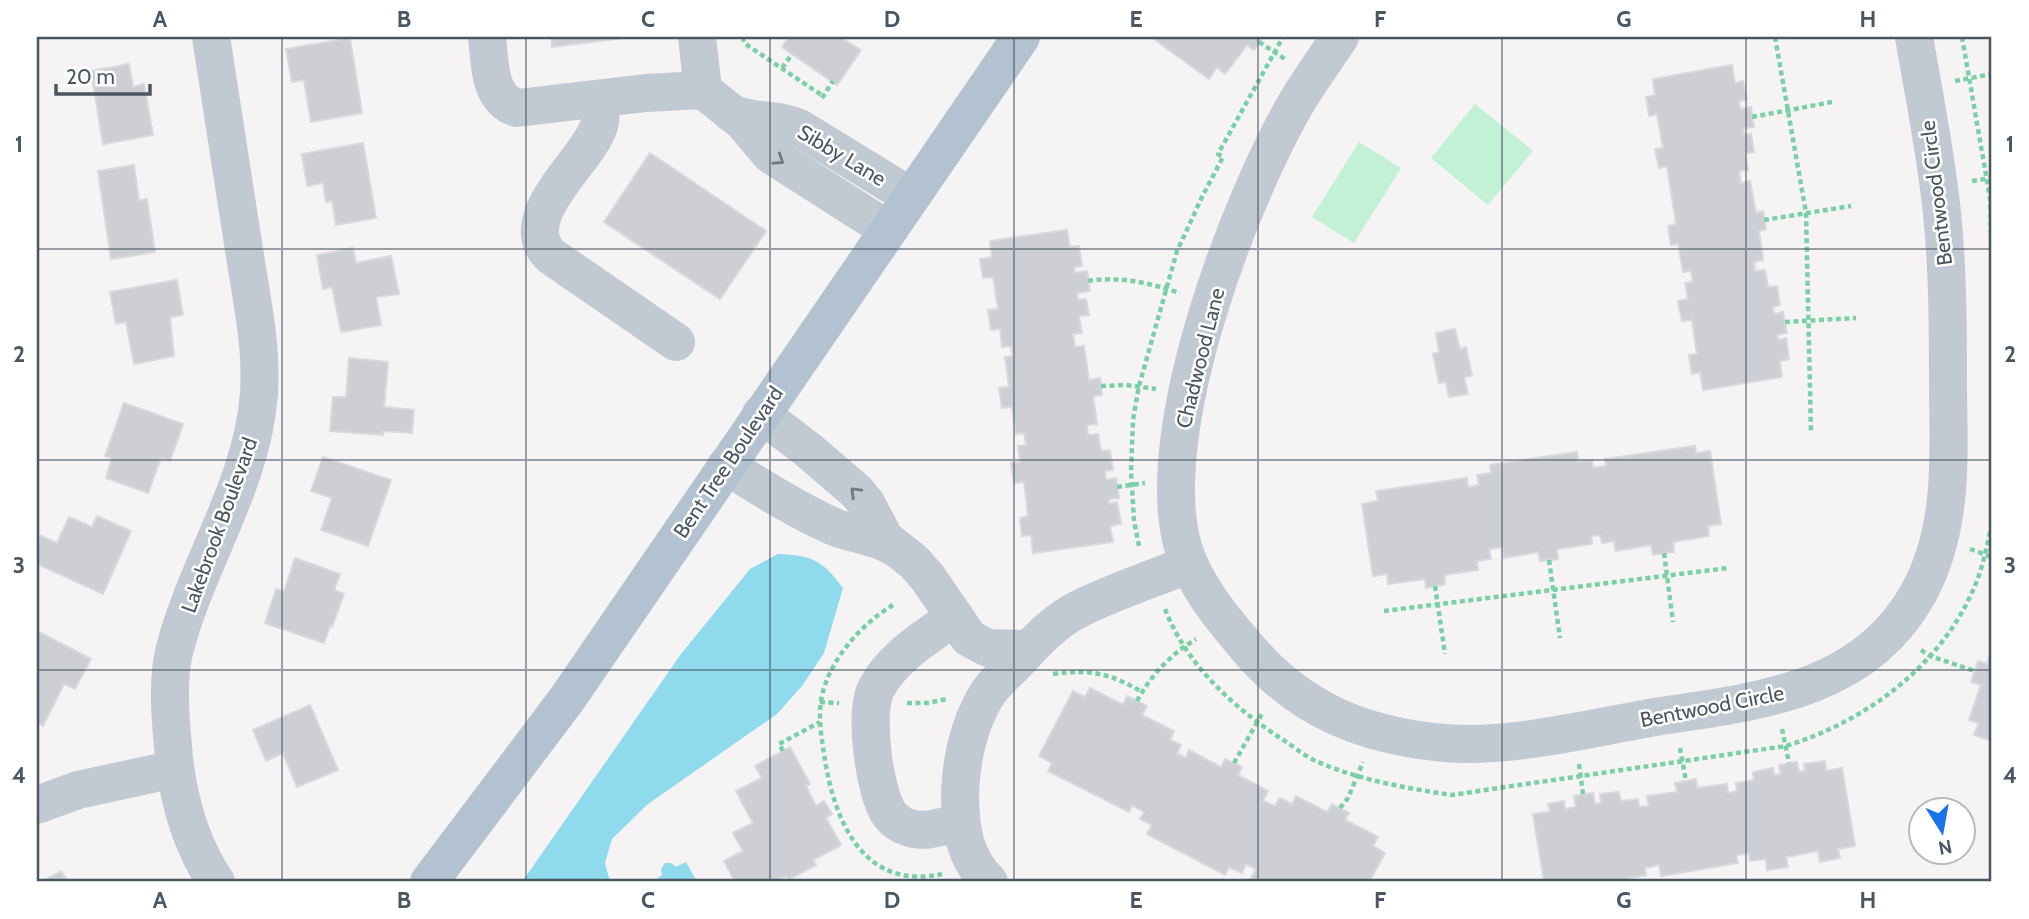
<svg xmlns="http://www.w3.org/2000/svg" width="2029" height="919" font-family="Cabin,sans-serif">
  <rect width="100%" height="100%" fill="#f5f3f3"/>
  <g fill="#c3f1d5">
    <polygon points="1475,104 1533,151 1488,205 1431,158"/>
    <polygon points="1359,142 1401,168 1354,243 1312,217"/>
  </g>
  <g fill="#90daee">
    <path d="M778,554C813,555 823,561 843,588L824,653L802,686L777,714L648,804L612,839L605,863L610,882H522L681,654L750,569Z"/>
    <polygon points="686,862 697,882 652,882 662,875 661,869 665,863 671,863 676,867"/>
  </g>
  <g fill="#cdcfd5" stroke="#d7d9de" stroke-width="2">
    <polygon points="551,37 632,37 552,47"/>
    <polygon points="789,37 840,37 861,50 837,85 782,47"/>
    <polygon points="1151,37 1263,37 1254,50 1247,45 1225,74 1217,67 1209,79"/>
    <polygon points="350,38 362,113 311,122 304,80 292,82 286,49"/>
    <polygon points="129,64 133,87 144,84 153,135 103,144 91,71"/>
    <polygon points="1732,65 1735,83 1743,81 1747,99 1739,101 1740,109 1751,107 1754,127 1743,128 1744,135 1751,134 1754,152 1745,153 1748,170 1739,171 1741,183 1750,181 1756,213 1763,211 1766,229 1759,231 1763,260 1754,262 1755,271 1765,270 1768,287 1777,286 1780,305 1773,307 1774,314 1783,312 1787,333 1777,335 1778,340 1786,338 1789,359 1780,361 1782,377 1703,390 1700,372 1692,374 1689,355 1697,354 1692,320 1682,321 1678,301 1688,299 1685,283 1693,282 1691,271 1683,272 1678,244 1671,245 1668,226 1676,224 1667,166 1659,168 1655,149 1663,148 1657,114 1649,116 1646,97 1655,95 1653,79"/>
    <polygon points="363,143 376,218 336,225 332,201 326,202 323,183 307,186 302,154"/>
    <polygon points="650,153 766,231 720,299 604,222"/>
    <polygon points="134,165 139,201 147,199 155,252 111,259 98,171"/>
    <polygon points="1067,230 1070,247 1079,246 1082,266 1074,267 1075,273 1087,271 1090,291 1077,293 1078,300 1086,299 1089,315 1079,316 1082,333 1073,334 1075,347 1084,346 1089,380 1100,378 1102,395 1093,396 1097,424 1087,425 1088,435 1098,434 1101,451 1110,450 1113,470 1105,471 1106,480 1116,478 1119,498 1109,499 1109,504 1117,502 1121,524 1110,526 1113,542 1033,553 1031,535 1022,536 1020,518 1028,516 1024,482 1014,483 1011,463 1020,462 1018,446 1026,445 1024,433 1016,434 1012,407 1002,408 999,388 1009,387 1005,357 1013,356 1011,346 1002,347 1000,329 991,330 988,310 998,309 993,277 983,278 980,259 992,257 990,241"/>
    <polygon points="353,248 356,263 391,256 399,294 376,297 381,325 341,332 332,287 323,289 317,255"/>
    <polygon points="177,280 183,315 170,317 174,356 134,364 126,322 116,324 110,292"/>
    <polygon points="1455,329 1460,349 1466,347 1472,376 1464,377 1468,394 1449,397 1446,382 1439,383 1433,354 1439,352 1436,333"/>
    <polygon points="349,358 388,362 384,407 414,410 412,433 383,431 383,435 330,431 333,397 346,397"/>
    <polygon points="124,403 183,424 170,461 161,458 148,493 106,478 112,458 105,456"/>
    <polygon points="1695,446 1696,453 1710,451 1721,524 1708,526 1709,536 1673,542 1674,552 1653,555 1651,545 1616,551 1614,541 1602,543 1600,535 1591,536 1592,544 1557,549 1558,559 1540,561 1538,552 1504,558 1503,547 1489,549 1491,559 1477,561 1478,570 1444,575 1445,584 1426,588 1425,579 1388,584 1387,574 1373,576 1362,504 1378,501 1376,491 1467,478 1468,487 1479,485 1477,475 1491,473 1490,465 1577,452 1578,462 1592,460 1593,468 1606,466 1605,459"/>
    <polygon points="323,457 391,480 368,546 321,530 332,498 311,491"/>
    <polygon points="97,516 131,531 103,594 37,564 39,535 57,543 69,517 92,527"/>
    <polygon points="295,558 340,574 334,590 344,594 332,627 330,626 324,643 265,623 276,589 284,592"/>
    <polygon points="37,631 91,659 75,689 64,684 43,726 37,722"/>
    <polygon points="1992,648 1992,741 1974,735 1979,723 1969,720 1981,685 1971,682 1978,661 1987,664"/>
    <polygon points="1090,688 1123,705 1127,696 1147,706 1142,715 1174,731 1170,740 1181,745 1177,753 1186,758 1189,750 1221,767 1225,759 1242,767 1238,775 1268,791 1263,801 1275,806 1280,798 1292,804 1296,796 1327,812 1332,804 1349,813 1345,820 1378,837 1373,846 1385,853 1369,882 1259,882 1251,878 1256,869 1246,864 1242,873 1229,867 1225,875 1147,834 1152,825 1140,819 1144,812 1132,805 1129,812 1048,771 1052,763 1039,756 1073,691 1085,697"/>
    <polygon points="310,705 338,770 297,787 283,753 266,761 253,730"/>
    <polygon points="790,747 810,784 806,786 816,806 824,801 832,814 826,818 841,845 813,860 816,865 788,880 786,876 775,882 735,882 724,861 743,851 733,833 753,823 736,791 762,778 755,766"/>
    <polygon points="1825,761 1826,771 1842,768 1855,846 1838,849 1840,858 1820,862 1818,851 1786,857 1788,867 1767,870 1766,859 1750,861 1749,853 1736,855 1738,863 1661,876 1659,865 1645,868 1646,875 1630,878 1631,882 1544,882 1533,814 1550,812 1548,804 1564,801 1565,809 1576,807 1574,796 1593,793 1595,804 1601,803 1600,794 1619,792 1621,801 1638,799 1639,807 1649,806 1647,796 1677,792 1675,783 1696,779 1697,788 1727,784 1728,793 1737,791 1736,783 1754,780 1753,772 1773,768 1774,775 1781,774 1779,765 1797,762 1799,772 1805,771 1804,764"/>
    <polygon points="61,871 68,882 42,882"/>
  </g>
  <g fill="none" stroke-linecap="round" stroke-linejoin="round">
    <g stroke="#7ad0a6" stroke-width="4.5" stroke-dasharray="5 3.5" stroke-linecap="butt">
      <polyline points="743,37 744,43 823,96"/>
      <polyline points="1775,37 1806,213 1811,433"/>
      <polyline points="1962,37 1990,198 1992,274"/>
      <polyline points="1259,42 1285,59"/>
      <polyline points="782,68 792,54"/>
      <polyline points="1955,81 1992,74"/>
      <polyline points="822,98 833,81"/>
      <polyline points="1752,117 1832,102"/>
      <polyline points="1972,181 1992,178"/>
      <polyline points="1764,220 1851,206"/>
      <path d="M1088,281C1121,276 1149,283 1180,293"/>
      <polyline points="1785,322 1856,318"/>
      <polyline points="1101,386 1126,385 1156,389"/>
      <polyline points="1117,487 1145,483"/>
      <polyline points="1139,546 1134,521 1131,471 1133,420 1139,386 1177,251 1203,195 1223,157 1218,154 1283,37"/>
      <polyline points="1970,549 1992,557"/>
      <polyline points="1664,553 1673,622"/>
      <polyline points="1549,560 1560,638"/>
      <polyline points="1435,586 1445,654"/>
      <path d="M893,605C861,624 827,662 821,701C818,720 822,741 825,760C835,822 864,891 942,874"/>
      <path d="M1165,609C1187,666 1235,709 1285,741C1295,748 1305,756 1316,761C1358,780 1406,788 1451,795L1786,746C1870,720 1949,660 1979,575C1985,558 1988,540 1992,523"/>
      <polyline points="1384,611 1728,568"/>
      <polyline points="1921,650 1930,656 1975,671"/>
      <path d="M1053,674C1090,669 1110,673 1142,692"/>
      <path d="M1137,701C1151,675 1170,655 1196,639"/>
      <polyline points="820,702 839,703"/>
      <polyline points="907,703 927,703 947,699"/>
      <polyline points="1782,729 1789,763"/>
      <polyline points="1680,748 1686,781"/>
      <polyline points="783,751 779,744 820,722"/>
      <polyline points="1234,763 1263,712"/>
      <polyline points="1579,764 1583,794"/>
      <polyline points="1340,808 1348,798 1363,762"/>
    </g>
    <g stroke="#c1cad2" stroke-width="38">
      <path d="M211,37C222,110 234,183 245,256C252,301 262,347 259,393C253,483 198,561 175,648C166,682 171,723 174,758C179,802 191,845 216,882"/>
      <path d="M487,37C490,62 488,99 517,108L646,93L703,90"/>
      <polyline points="697,37 703,90 743,122 771,155 887,229"/>
      <path d="M1340,37C1327,56 1314,75 1301,95C1241,194 1150,432 1183,547C1194,584 1221,617 1246,646C1299,710 1364,736 1445,743C1510,749 1595,727 1661,716C1760,701 1864,691 1918,594C1953,531 1949,460 1948,391C1948,332 1948,272 1942,213C1936,154 1924,95 1914,37"/>
      <path d="M600,99C600,108 602,117 599,126C587,162 512,218 551,256L676,342"/>
      <path d="M731,113C753,123 778,118 799,128L910,196"/>
      <polyline points="761,414 807,449 857,492 866,503 885,539 914,562 928,578 969,638 988,648 1027,649"/>
      <path d="M726,466C761,487 794,509 832,526C852,535 875,535 894,547"/>
      <path d="M955,617C927,637 892,657 876,689C864,713 874,793 890,815C894,820 901,825 907,827C924,834 944,826 960,822"/>
      <polyline points="37,805 78,790 175,769"/>
      <path d="M989,882C964,858 960,827 960,793C961,761 969,724 986,696C994,683 1005,674 1015,664C1034,644 1050,625 1075,611C1111,592 1151,580 1189,564"/>
    </g>
    <polyline stroke="#b3c2d1" stroke-width="38" points="429,882 567,699 1021,37"/>
  </g>
  <defs><path id="oneway-chevron" d="M-2-3.5L2.5 0L-2 3.5" fill="none" stroke-width="1.6" stroke-linecap="round" stroke-linejoin="round" transform="scale(1.75)"/></defs>
  <g stroke="#6e7983">
    <use href="#oneway-chevron" transform="translate(779 160) rotate(33)"/>
    <use href="#oneway-chevron" transform="translate(855 492) rotate(-136)"/>
  </g>
  <path fill="none" stroke="#4a5661" stroke-width="2" stroke-opacity="0.55" d="M282,37V882M526,37V882M770,37V882M1014,37V882M1258,37V882M1502,37V882M1746,37V882M37,249H1992M37,460H1992M37,670H1992"/>
  <g text-anchor="middle" dominant-baseline="central" stroke-width="5" stroke-linejoin="round" paint-order="stroke">
    <g font-size="21" fill="#4a5661" stroke="#fff">
      <text transform="translate(842 155) rotate(31)">Sibby Lane</text>
      <text transform="translate(1936 193) rotate(-97)">Bentwood Circle</text>
      <text transform="translate(1200 358) rotate(-76)">Chadwood Lane</text>
      <text transform="translate(728 462) rotate(-56)">Bent Tree Boulevard</text>
      <text transform="translate(219 525) rotate(-70)">Lakebrook Boulevard</text>
      <text transform="translate(1712 706) rotate(-11)">Bentwood Circle</text>
    </g>
  </g>
  <rect width="2029" height="919" fill="none" stroke="#ffffff" stroke-width="77"/>
  <g transform="translate(1942 831) rotate(169)"><circle r="33" fill="#ffffff" stroke="#b7bbc0" stroke-width="2"/>
  <path d="M0-5L12 26L0 18L-12 26Z" fill="#1a73e8"/>
  <text y="-10" font-size="19" font-weight="bold" text-anchor="middle" fill="#4a5661">N</text>
  </g>
  <path d="M56 84v10h94v-10" fill="none" stroke="#4a5661" stroke-width="3.5"/>
  <text x="66" y="84" font-size="21" fill="#4a5661" stroke="#ffffff" stroke-width="5" paint-order="stroke">20 m</text>
  <rect x="38" y="38" width="1952" height="842" fill="none" stroke="#4a5661" stroke-width="2.5"/>
  <g font-size="23" text-anchor="middle" font-weight="bold" fill="#4a5661">
    <text x="160" y="27">A</text>
    <text x="404" y="27">B</text>
    <text x="648" y="27">C</text>
    <text x="892" y="27">D</text>
    <text x="1136" y="27">E</text>
    <text x="1380" y="27">F</text>
    <text x="1624" y="27">G</text>
    <text x="1868" y="27">H</text>
    <text x="19" y="152">1</text>
    <text x="2010" y="152">1</text>
    <text x="19" y="362">2</text>
    <text x="2010" y="362">2</text>
    <text x="19" y="573">3</text>
    <text x="2010" y="573">3</text>
    <text x="19" y="783">4</text>
    <text x="2010" y="783">4</text>
    <text x="160" y="908">A</text>
    <text x="404" y="908">B</text>
    <text x="648" y="908">C</text>
    <text x="892" y="908">D</text>
    <text x="1136" y="908">E</text>
    <text x="1380" y="908">F</text>
    <text x="1624" y="908">G</text>
    <text x="1868" y="908">H</text>
  </g>
</svg>
